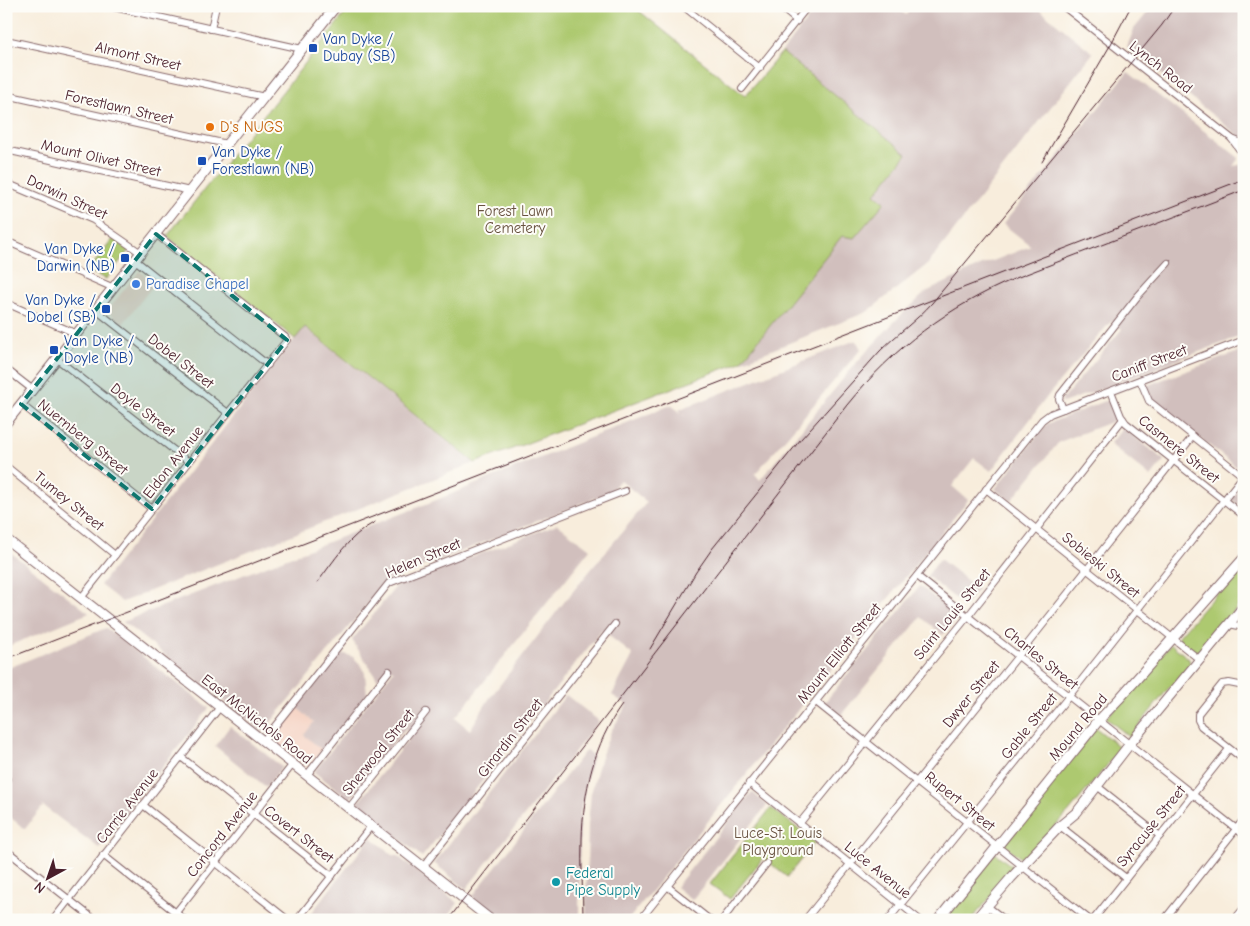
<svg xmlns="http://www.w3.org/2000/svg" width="1250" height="926" font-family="'Comic Neue',sans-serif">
  <rect width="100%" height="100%" fill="#fdfcf7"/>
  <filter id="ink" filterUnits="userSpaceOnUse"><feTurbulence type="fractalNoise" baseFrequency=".02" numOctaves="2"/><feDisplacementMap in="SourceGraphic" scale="10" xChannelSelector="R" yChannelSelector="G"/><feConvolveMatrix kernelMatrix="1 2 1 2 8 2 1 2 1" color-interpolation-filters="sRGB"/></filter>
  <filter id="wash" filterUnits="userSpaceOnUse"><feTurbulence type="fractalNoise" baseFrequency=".0096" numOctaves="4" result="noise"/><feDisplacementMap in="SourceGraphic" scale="20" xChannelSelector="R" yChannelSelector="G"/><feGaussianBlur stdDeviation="1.12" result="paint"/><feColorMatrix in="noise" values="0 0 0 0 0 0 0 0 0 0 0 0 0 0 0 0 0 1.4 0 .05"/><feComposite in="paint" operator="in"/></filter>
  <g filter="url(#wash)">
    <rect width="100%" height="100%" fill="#f8eddc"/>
    <g fill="#f5d2c2">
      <polygon points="139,271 155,283 123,324 107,311"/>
      <polygon points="296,707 314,722 305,735 322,750 307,767 271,740"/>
    </g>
    <g fill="#d1bfbd">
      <polygon points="818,6 895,6 906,15 912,6 1035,6 1093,53 928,264 867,312 741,362 842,235 885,202 875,194 907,154 782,52"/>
      <polygon points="1153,6 1244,6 1244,140 1127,47 1134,29"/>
      <polygon points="1128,72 1239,158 1233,166 1244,164 1244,335 1063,403 1061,401 1122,329 1112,320 1050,393 991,471 974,458 952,486 968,500 628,920 586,920 588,824 591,793 600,760 611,731 627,705 612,695 633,655 602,630 422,857 357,804 412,735 405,729 350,799 314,772 394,670 387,669 378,680 352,640 399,583 488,551 557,524 590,549 455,718 470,730 489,699 565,601 647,502 620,480 610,492 386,581 263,732 123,622 140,615 439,499 671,405 686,417 679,410 856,340 861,349 755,474 760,480 857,362 894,322 926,292 980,266 1031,246 1003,224"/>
      <polygon points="304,327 474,463 122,602 100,585"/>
      <polygon points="1244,350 1244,473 1151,399 1145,386"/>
      <polygon points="1108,400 1116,420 1059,442 1011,501 995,489 1047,424"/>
      <polygon points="1123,428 1164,460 1151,477 1110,444"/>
      <polygon points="1244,483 1244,509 1231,499"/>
      <polygon points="6,549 15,556 89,613 6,647"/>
      <polygon points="940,559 978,589 965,606 927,576"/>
      <polygon points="920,586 958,617 943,635 921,617 841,715 825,702"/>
      <polygon points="106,628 209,708 99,848 43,806 25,829 6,814 6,669"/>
      <polygon points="345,654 353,657 360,664 365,673 367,695 322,750 304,735 314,722 296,707 337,656"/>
      <polygon points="566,695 599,721 466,889 434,863"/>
      <polygon points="230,726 282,767 266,787 215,746"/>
      <polygon points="586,750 593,756 585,784 580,815 579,920 502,920 472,897"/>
      <polygon points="752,792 767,805 692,900 676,887"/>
      <polygon points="371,837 394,856 396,855 458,903 445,920 306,920"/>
    </g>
    <g fill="#adc970" stroke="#7c744e">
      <polygon points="351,6 633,6 745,96 782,52 907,154 875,194 885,202 854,238 842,236 741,362 475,463 305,327 295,339 167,236"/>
      <polygon points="113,239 129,250 106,279 88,271"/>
      <path d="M1244,562V599L1203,650C1194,654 1186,644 1179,639V636Z"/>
      <polygon points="1171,644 1189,659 1190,665 1178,680 1167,690 1130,737 1106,718"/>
      <polygon points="1096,728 1121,748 1068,813 1026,856 1022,859 1003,844"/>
      <polygon points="771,808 815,842 787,877 763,858 730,899 710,884"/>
      <polygon points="995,853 1014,868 1013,871 971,920 942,920"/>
    </g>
  </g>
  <g filter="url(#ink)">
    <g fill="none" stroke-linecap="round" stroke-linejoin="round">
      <defs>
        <g id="minor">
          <polyline points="109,6 302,49"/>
          <polyline points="683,6 760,68"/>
          <polyline points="779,6 797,21"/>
          <polyline points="1063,6 1231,138 1239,149 1244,151"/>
          <polyline points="211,29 216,6"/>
          <polyline points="6,40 265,97"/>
          <polyline points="742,89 808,6"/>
          <polyline points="6,95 227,144"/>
          <polyline points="1232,139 1244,144"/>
          <polyline points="6,150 190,191"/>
          <polyline points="6,183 93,220 141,253"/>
          <polyline points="6,241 114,288"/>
          <polyline points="135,260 268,365"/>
          <polyline points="6,303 77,334"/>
          <polyline points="96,310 228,413"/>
          <polyline points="57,359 189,462"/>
          <polyline points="6,369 33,390"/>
          <polyline points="1140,380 1149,401 1244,477"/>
          <polyline points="1111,391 1121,416 1126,423 1244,516"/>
          <polyline points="21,404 152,509"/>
          <polyline points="1063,409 1059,399 1060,395 1137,297 1168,263"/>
          <polyline points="6,466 115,555"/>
          <polyline points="986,489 1200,660"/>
          <polyline points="917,576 1244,835"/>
          <polyline points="81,598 228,413 287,340 285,337 156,234"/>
          <polyline points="1229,624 1244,627"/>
          <polyline points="1244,686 1229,683 1222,684 1198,714 1198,720 1201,726 1244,760"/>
          <polyline points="816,702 1090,920"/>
          <polyline points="263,741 389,583 625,491"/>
          <polyline points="181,757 332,876"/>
          <polyline points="307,775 389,671"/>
          <polyline points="6,781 7,779"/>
          <polyline points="749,783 920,920"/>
          <polyline points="1097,786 1160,836"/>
          <polyline points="143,805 288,920"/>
          <polyline points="349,808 426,712"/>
          <polyline points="799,824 968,616 1123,419"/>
          <polyline points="1060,826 1126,878"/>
          <polyline points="6,850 95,920"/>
          <polyline points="103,855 185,920"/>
          <polyline points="423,867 615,624"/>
          <polyline points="667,886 710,920"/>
          <polyline points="987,906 1005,920"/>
          <polyline points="53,920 220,707"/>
          <polyline points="170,920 293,764"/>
          <polyline points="297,920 371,826"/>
          <polyline points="640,920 1042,420 1050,414 1244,340"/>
          <polyline points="722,920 767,863"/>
          <polyline points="805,920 1018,656 1193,436"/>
          <polyline points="888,920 1069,696 1243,476"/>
          <polyline points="1093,920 1229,749"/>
          <polyline points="1164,920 1244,819"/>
          <polyline points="1234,920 1244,908"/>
        </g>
        <g id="major">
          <polyline points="6,423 336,6"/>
          <polyline points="6,539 491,920"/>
          <polyline points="938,920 1099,720 1119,699 1244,558"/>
          <polyline points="975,920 1011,878 1060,826 1077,812 1129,745 1244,606"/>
        </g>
      </defs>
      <use href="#minor" stroke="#876769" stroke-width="8"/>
      <use href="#major" stroke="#876769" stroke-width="11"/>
      <use href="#minor" stroke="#fff" stroke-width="6"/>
      <use href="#major" stroke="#fff" stroke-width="9"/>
      <g stroke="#4a1f2b" stroke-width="1">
        <polyline points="1042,162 1111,44 1131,6"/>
        <path d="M317,583C335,560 348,536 375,522"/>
        <path d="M650,649L696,572L712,549L801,439L880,351C897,334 916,321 932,303L1162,25L1175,6"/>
        <polyline points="6,659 1244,179"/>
        <path d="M448,920L847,405C894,347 948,307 1016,278L1244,190"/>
        <path d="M583,920C583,893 581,866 582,839C583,793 594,743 622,705"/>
      </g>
    </g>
  </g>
  <path fill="#0f766e" fill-opacity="0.2" stroke="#0f766e" stroke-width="4" stroke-dasharray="10 6" stroke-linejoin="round" d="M156,234L287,340L152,509L21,404Z"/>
  <g fill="#1a4fb4" stroke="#fdfcf7" stroke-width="2">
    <rect x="308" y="43" width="10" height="10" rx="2.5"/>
    <rect x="197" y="156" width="10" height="10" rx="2.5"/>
    <rect x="120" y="253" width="10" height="10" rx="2.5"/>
    <rect x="101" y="304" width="10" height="10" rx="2.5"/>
    <rect x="49" y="345" width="10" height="10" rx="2.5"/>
  </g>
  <circle fill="#e8710a" stroke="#fdfcf7" stroke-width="2" cx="210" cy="127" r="5"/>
  <circle fill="#3f7fe0" stroke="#fdfcf7" stroke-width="2" cx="136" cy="284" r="5"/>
  <circle fill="#0f9aa8" stroke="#fdfcf7" stroke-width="2" cx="556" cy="882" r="5"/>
  <g text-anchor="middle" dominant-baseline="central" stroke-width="4" stroke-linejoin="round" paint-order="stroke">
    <g font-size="15" fill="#164399" stroke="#fdfcf7" text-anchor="start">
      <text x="323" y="39">Van Dyke /<tspan x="323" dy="17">Dubay (SB)</tspan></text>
      <text x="212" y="152">Van Dyke /<tspan x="212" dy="17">Forestlawn (NB)</tspan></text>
      <text x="115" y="249" text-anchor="end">Van Dyke /<tspan x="115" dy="17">Darwin (NB)</tspan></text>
      <text x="96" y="300" text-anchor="end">Van Dyke /<tspan x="96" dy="17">Dobel (SB)</tspan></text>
      <text x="64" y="341">Van Dyke /<tspan x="64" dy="17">Doyle (NB)</tspan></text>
    </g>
    <g font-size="15" fill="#4a1f2b" stroke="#fdfcf7">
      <text transform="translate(138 56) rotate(13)">Almont Street</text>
      <text transform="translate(1161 67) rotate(38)">Lynch Road</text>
      <text transform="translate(119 107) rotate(13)">Forestlawn Street</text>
      <text transform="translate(101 158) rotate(13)">Mount Olivet Street</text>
      <text transform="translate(67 197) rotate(25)">Darwin Street</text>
      <text transform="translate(181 361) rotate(38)">Dobel Street</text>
      <text transform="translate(1149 363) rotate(-21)">Caniff Street</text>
      <text transform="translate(143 410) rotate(38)">Doyle Street</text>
      <text transform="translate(83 437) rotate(39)">Nuernberg Street</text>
      <text transform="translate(1179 449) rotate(39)">Casmere Street</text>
      <text transform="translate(173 462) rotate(-52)">Eldon Avenue</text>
      <text transform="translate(69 501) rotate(39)">Tumey Street</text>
      <text transform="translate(423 558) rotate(-23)">Helen Street</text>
      <text transform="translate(1101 565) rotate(39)">Sobieski Street</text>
      <text transform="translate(952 614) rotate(-51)">Saint Louis Street</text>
      <text transform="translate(839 653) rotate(-51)">Mount Elliott Street</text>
      <text transform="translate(1041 658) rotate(39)">Charles Street</text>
      <text transform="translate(971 694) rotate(-51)">Dwyer Street</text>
      <text transform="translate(257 719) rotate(38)">East McNichols Road</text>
      <text transform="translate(1029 726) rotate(-51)">Gable Street</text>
      <text transform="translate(1078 727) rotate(-50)">Mound Road</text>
      <text transform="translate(510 738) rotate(-52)">Girardin Street</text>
      <text transform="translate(378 752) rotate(-51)">Sherwood Street</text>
      <text transform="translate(960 801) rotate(39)">Rupert Street</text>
      <text transform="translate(127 806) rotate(-52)">Carrie Avenue</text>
      <text transform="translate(1151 826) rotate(-51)">Syracuse Street</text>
      <text transform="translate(222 834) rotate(-52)">Concord Avenue</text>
      <text transform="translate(299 834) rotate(38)">Covert Street</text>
      <text transform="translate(878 870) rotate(39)">Luce Avenue</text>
    </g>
    <g font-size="15" fill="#c56008" stroke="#fdfcf7" text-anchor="start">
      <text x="220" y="127">D's NUGS</text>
    </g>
    <g font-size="15" fill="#685240" stroke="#fdfcf7">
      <text x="515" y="211">Forest Lawn<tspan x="515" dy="17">Cemetery</tspan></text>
      <text x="778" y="833">Luce-St. Louis<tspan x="778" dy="17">Playground</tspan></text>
    </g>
    <g font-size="15" fill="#366cbe" stroke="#fdfcf7" text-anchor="start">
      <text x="146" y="284">Paradise Chapel</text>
    </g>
    <g font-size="15" fill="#0d838f" stroke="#fdfcf7" text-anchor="start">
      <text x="566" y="873">Federal<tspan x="566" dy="17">Pipe Supply</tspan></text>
    </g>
  </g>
  <rect width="1250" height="926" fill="none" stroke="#fdfcf7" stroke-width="25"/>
  <g transform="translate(48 878) rotate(220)" stroke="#fdfcf7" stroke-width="4" paint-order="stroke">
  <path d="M0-4L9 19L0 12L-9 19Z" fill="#4a1f2b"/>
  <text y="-8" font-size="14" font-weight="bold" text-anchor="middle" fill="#4a1f2b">N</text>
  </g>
</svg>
